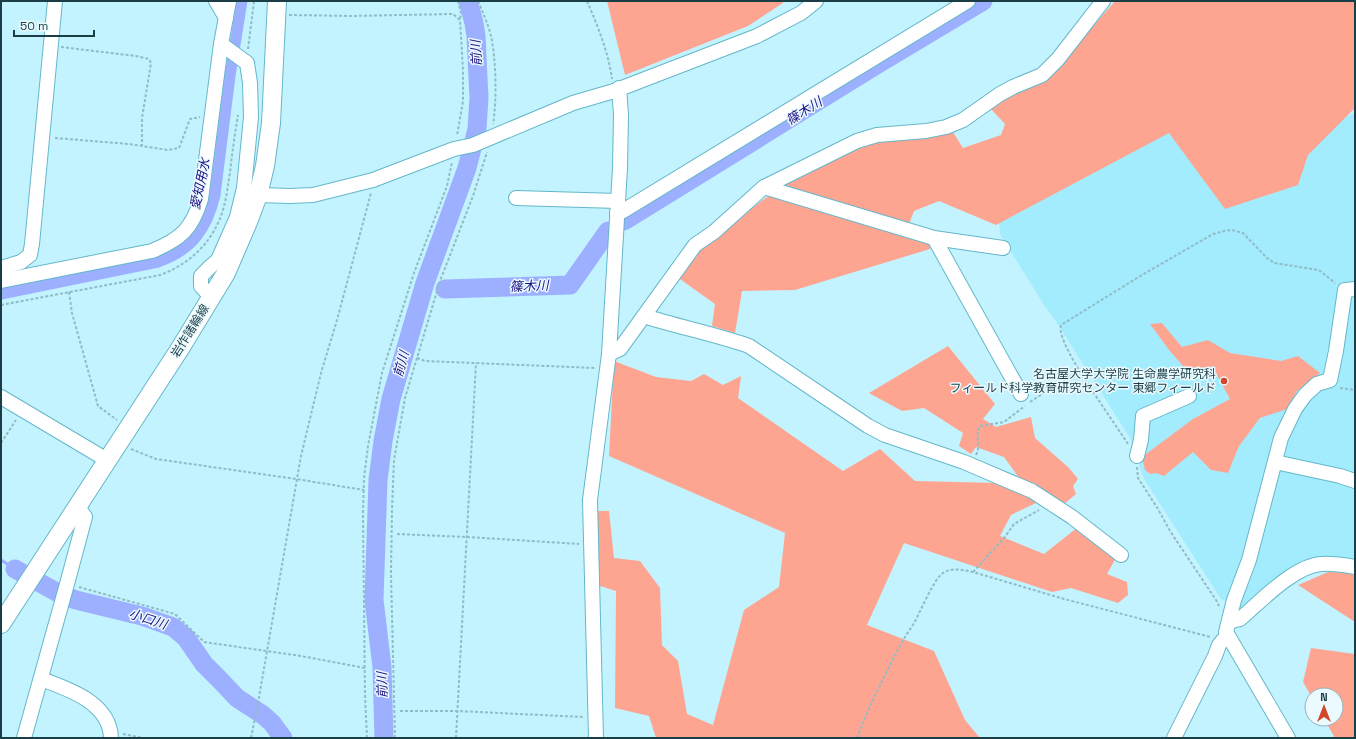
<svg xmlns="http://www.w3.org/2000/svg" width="1356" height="739" font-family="'Space Grotesk','Noto Sans JP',sans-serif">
  <rect width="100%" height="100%" fill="#c3f3fe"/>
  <polygon fill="#a3ecfd" points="1355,112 1355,559 1312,560 1280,577 1240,609 1221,599 1144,479 1130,438 1057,323 1044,305 1000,234 998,205 1151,119 1180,141 1329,127"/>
  <g fill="#fea592">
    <polygon points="607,1 782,1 783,3 748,26 625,75"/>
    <polygon points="1115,1 1355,1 1355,108 1308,155 1298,185 1225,209 1169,133 996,225 939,201 914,211 906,232 930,239 930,249 795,290 742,291 735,333 712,326 715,304 677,277 698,248 797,175 867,142 953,132 963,148 1001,135 1005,124 990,108 1016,91 1050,76"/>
    <polygon points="1162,323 1182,347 1208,340 1230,353 1281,361 1298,356 1320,373 1297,391 1287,409 1260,418 1239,446 1228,473 1211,470 1193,452 1164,476 1156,473 1150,474 1145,470 1142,457 1193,419 1230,399 1212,366 1190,374 1169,350 1150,324"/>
    <polygon points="948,346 995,404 983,419 996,427 1031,417 1035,438 1069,468 1078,479 1073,486 1076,494 1064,504 1049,493 1040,501 1011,515 1000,536 1044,554 1078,527 1117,556 1107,574 1127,582 1128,595 1118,603 1071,588 1052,592 904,543 867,625 934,651 965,720 980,738 656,738 649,716 615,708 616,591 600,586 596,511 609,511 614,558 640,561 660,588 662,645 678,661 687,714 713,725 744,610 779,587 785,533 609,456 614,361 656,377 691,381 704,374 723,385 741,376 738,398 843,471 880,449 915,481 997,483 1019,478 1004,457 976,447 971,454 959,446 963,433 924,408 902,411 869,393"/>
    <polygon points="1328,572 1355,573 1355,622 1298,585"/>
    <polygon points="1311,648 1355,654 1355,738 1335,738 1324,719 1336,719 1336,695 1312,695 1312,698 1303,682"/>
  </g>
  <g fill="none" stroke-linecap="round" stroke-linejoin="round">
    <polyline stroke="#9db0ff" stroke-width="3" points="1,560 15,569"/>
    <path stroke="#9db0ff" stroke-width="11" d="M1,294L158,262C192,250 207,229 215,195L230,76L242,1"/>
    <g stroke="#9db0ff" stroke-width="19">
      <polyline points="624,221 878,64 983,1"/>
      <polyline points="445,289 570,285 608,231"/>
      <polyline points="15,569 60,594 76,600 142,616 173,627 186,638 204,664 219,679 237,698 263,715 272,723 283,738"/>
      <polyline points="384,738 382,667 374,600 378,480 383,441 391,399 425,283 467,168 477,129 479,98 476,36 474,23 468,1"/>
    </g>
    <defs>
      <g id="minor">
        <polyline points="216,1 226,18"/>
        <polyline points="764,187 934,238 1003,248"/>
        <polyline points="258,195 290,196 313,195 373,180 454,149 473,145 573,103 614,91 757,36 801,13 816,1"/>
        <polyline points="516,198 618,201"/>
        <polyline points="617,213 623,211 968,1"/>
        <polyline points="934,238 1021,394"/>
        <polyline points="1,268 21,262 30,255 32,244 55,1"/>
        <path d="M1,281L152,251C181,239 192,229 201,199L221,44L229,1"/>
        <polyline points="211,297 201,286 201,276 211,266 218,260 237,217 244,188 251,117 250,83 247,63 221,44"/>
        <path d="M644,316C679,327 714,334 749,346L868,426L885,435L964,462L1032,491L1072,517L1121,555"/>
        <polyline points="609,354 620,349 695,245 714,232 764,187 857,141 877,135 926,131 946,127 963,120 1000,94 1013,87 1042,75 1058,59 1103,1"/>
        <polyline points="1,397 107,460"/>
        <polyline points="1137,456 1141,440 1143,416 1189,396"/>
        <polyline points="1275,462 1340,476 1355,481"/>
        <path d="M1232,621L1240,619C1261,601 1294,566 1321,564C1332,563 1344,565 1355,567"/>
        <path d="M41,679C69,689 110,703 111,738"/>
        <polyline points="24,738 67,584 85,517 77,505"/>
        <polyline points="596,738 590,500 609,354 620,168 621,115 619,88"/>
        <polyline points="1174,738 1215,656 1219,645 1223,640"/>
        <polyline points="1288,738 1226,632 1234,600 1249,560 1281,438 1295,409 1305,395 1317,384 1330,380 1336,351 1345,290 1355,289"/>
      </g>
      <polyline id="major" points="1,624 181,347 226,273 248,222 258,195 265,166 271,123 277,1"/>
    </defs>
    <use href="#minor" stroke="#64b7c9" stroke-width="16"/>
    <use href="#major" stroke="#64b7c9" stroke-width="20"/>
    <g stroke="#90bcc6" stroke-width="2" stroke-dasharray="3 2" stroke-linecap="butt">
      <polyline points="458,1 461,13 460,19"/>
      <path d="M478,1C483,13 488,24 491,36C496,58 497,102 493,124"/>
      <path d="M587,1C598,27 608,51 612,79"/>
      <polyline points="289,15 352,16 453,14 460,20 463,70 463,101 457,136"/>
      <polyline points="61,47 136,56 149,59 151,63 142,118 142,146"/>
      <polyline points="248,49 254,1"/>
      <polyline points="55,138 129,144 168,150 179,148 190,119 200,117"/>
      <polyline points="69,292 72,313 98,406 117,420"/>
      <path d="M1,305L160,275C191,264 216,239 224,206C227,195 228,184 230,173C232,153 235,134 238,115"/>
      <polyline points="417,358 425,361 595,368"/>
      <polyline points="1079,371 1128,444"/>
      <polyline points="1340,388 1355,390"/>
      <path d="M1030,402L1053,387L1079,371C1074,360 1058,337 1061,325L1137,278L1213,234L1224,231L1232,230L1243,233L1267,258L1274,263L1319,270L1335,283"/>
      <polyline points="1,443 16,420"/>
      <polyline points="131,449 156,459 296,479 364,490"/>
      <path d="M976,455C982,442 974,437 980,426L1004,422L1025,406"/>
      <polyline points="1137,467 1138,478 1158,509 1170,531 1218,603 1219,607"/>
      <polyline points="397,534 467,537 579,544"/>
      <polyline points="973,572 1005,537 1014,524 1039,510"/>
      <polyline points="79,587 175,614 204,642 301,656 365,668"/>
      <polyline points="400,711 457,711 583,717"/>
      <polyline points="123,734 143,738"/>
      <polyline points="251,738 258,703 301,456 321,373 337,320 371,193"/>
      <polyline points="367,738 365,696 363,513 364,478 368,446 382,373 414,273 447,186 452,162"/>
      <polyline points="395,738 391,574 392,510 394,460 405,398 417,358 440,281 473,196 487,152"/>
      <polyline points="456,738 476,363"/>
      <path d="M857,738C869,706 885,674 901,644C905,636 910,630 914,623C921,611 933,580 943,573C952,567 963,570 973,572L1064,599L1211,637"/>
    </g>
    <use href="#minor" stroke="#fff" stroke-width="14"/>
    <use href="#major" stroke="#fff" stroke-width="18"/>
  </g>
  <circle fill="#d2472b" stroke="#ebfafe" stroke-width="1.5" cx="1224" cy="381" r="4"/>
  <g text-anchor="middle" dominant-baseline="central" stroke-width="3" stroke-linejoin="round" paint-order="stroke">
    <g font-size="12" fill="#1b3e46" stroke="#ebfafe">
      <text transform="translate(190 331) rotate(-58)">岩作諸輪線</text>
    </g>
    <g font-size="12" fill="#1b3e46" stroke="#ebfafe" text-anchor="end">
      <text x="1216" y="374">名古屋大学大学院 生命農学研究科<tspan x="1216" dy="14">フィールド科学教育研究センター 東郷フィールド</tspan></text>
    </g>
    <g font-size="13" font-style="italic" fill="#1c0f82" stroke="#ebfafe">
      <text transform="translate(476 53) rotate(-93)">前川</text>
      <text transform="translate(804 111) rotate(-32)">篠木川</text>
      <text transform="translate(200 184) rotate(-78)">愛知用水</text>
      <text transform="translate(529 286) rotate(-2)">篠木川</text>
      <text transform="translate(401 364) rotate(-74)">前川</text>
      <text transform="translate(148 619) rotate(18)">小口川</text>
      <text transform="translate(382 685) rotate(-91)">前川</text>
    </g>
  </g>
  <rect width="1356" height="739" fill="none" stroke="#1b3e46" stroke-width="4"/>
  <g transform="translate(1324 707)"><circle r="19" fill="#ebfafe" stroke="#98afb4"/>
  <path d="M0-3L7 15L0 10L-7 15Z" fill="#d2472b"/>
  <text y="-6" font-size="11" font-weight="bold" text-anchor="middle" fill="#1b3e46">N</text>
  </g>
  <path d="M14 30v6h80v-6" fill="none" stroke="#1b3e46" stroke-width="2"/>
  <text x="20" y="30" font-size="12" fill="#1b3e46" stroke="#ebfafe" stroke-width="3" paint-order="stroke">50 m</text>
</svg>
